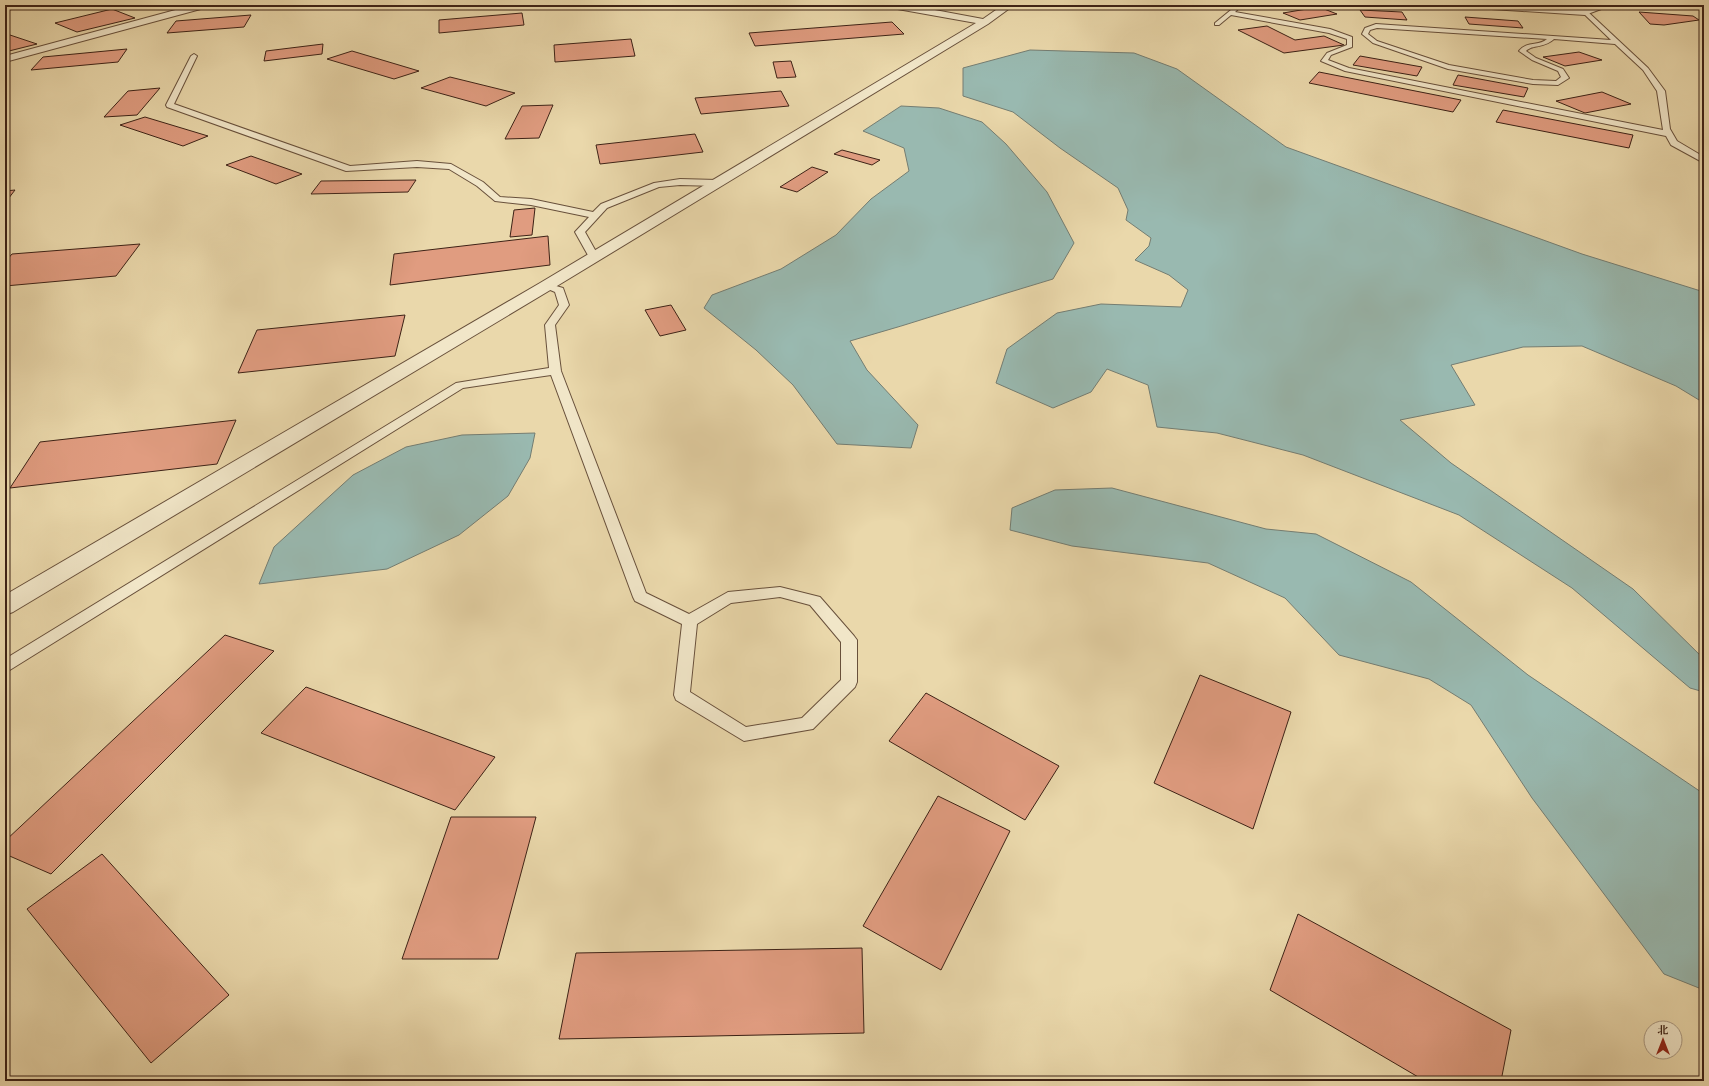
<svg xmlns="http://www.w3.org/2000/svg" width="1709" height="1086" font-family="'Libre Bodoni','Noto Serif SC',serif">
  <rect width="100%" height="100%" fill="#ead8ab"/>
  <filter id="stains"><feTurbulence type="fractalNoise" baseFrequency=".005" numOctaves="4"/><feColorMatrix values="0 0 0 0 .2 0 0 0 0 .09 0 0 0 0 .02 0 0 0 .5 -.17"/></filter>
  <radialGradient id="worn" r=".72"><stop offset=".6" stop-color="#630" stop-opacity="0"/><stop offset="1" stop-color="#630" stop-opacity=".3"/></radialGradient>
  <g fill="#99b9b0" stroke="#747d72">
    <polygon points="1030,50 1134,53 1177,69 1286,147 1582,254 1704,292 1704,403 1676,386 1582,346 1523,347 1451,365 1475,405 1400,420 1451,463 1633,589 1704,659 1704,692 1690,688 1572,588 1459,515 1303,455 1217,433 1157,427 1148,385 1107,369 1091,392 1053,408 996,383 1007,349 1057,313 1101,304 1181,307 1188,290 1169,275 1135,260 1149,246 1151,238 1126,220 1128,210 1118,188 1060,148 1013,112 963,96 963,68"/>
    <path d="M901,106L939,108L982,122L1006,144L1047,192L1074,243L1053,279C985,299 918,322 850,341L867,370L918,425L911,448L837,444L793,385L756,350L704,308L712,295L781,269L836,235L871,199L909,171L904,148L863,131Z"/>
    <polygon points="535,433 530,458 508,496 459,535 387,569 259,584 274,547 353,475 406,447 462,435"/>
    <polygon points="1112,488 1266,529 1316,534 1411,582 1528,675 1704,794 1704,990 1664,974 1532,798 1471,705 1429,679 1339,655 1285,598 1208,563 1072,546 1010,530 1012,508 1055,490"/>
  </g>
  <g fill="#e09c80" stroke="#3d2216">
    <polygon points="9,5 47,5 8,10"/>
    <polygon points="1319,7 1337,14 1300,20 1283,13"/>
    <polygon points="112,9 135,18 77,32 55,23"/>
    <polygon points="1360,10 1402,12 1407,20 1365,17"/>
    <polygon points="1639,12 1693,16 1699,20 1664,25 1650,24"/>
    <polygon points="522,13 524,25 439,33 439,20"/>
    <polygon points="251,15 244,27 167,33 176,21"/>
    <polygon points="1465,17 1518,21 1523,28 1469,24"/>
    <polygon points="892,22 904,34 755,46 749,33"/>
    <polygon points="1267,26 1295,40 1324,36 1344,45 1284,53 1238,30"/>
    <polygon points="10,35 37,44 5,52 5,36"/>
    <polygon points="631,39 635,56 555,62 554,45"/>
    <polygon points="323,44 322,54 264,61 266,51"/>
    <polygon points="127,49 118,62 31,70 43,57"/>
    <polygon points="352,51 419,71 394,79 327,59"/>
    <polygon points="1579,52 1602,60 1565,66 1543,57"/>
    <polygon points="1360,56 1422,67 1417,76 1353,65"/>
    <polygon points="791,61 796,77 777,78 773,62"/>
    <polygon points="1319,72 1461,100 1453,112 1309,83"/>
    <polygon points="1458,75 1528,88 1524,97 1453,85"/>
    <polygon points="450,77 515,93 486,106 421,88"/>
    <polygon points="160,88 137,115 104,117 128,91"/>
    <polygon points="781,91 789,106 701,114 695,98"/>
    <polygon points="1602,92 1631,104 1585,113 1556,101"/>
    <polygon points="553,105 539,138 505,139 522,106"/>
    <polygon points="1503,110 1633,135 1629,148 1496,122"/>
    <polygon points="145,117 208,136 183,146 120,125"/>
    <polygon points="695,134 703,152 600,164 596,145"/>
    <polygon points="842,150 880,160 872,165 834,154"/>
    <polygon points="251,156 302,174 276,184 226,165"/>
    <polygon points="812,167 828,172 797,192 780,187"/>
    <polygon points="416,180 408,192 311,194 321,181"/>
    <polygon points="15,190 5,203 5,191"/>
    <polygon points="535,208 532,235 510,237 514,210"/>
    <polygon points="548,236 550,265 390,285 394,254"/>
    <polygon points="140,244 116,276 5,286 5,262 12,254"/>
    <polygon points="671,305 686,330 660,336 645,310"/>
    <polygon points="405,315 395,356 238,373 257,330"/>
    <polygon points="236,420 217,464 10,488 40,442"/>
    <polygon points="225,635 274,651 51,874 5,854 5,841"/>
    <polygon points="1200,675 1291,712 1253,829 1154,783"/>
    <polygon points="306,687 495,757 455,810 261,733"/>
    <polygon points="926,693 1059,766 1025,820 889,741"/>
    <polygon points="938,796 1010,831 941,970 863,926"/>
    <polygon points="451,817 536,817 498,959 402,959"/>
    <polygon points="102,854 229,995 151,1063 27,909"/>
    <polygon points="1298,914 1511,1030 1501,1081 1425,1081 1270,990"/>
    <polygon points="862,948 864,1033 559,1039 576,953"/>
  </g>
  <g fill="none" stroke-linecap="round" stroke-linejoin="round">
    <defs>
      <g id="lane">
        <path d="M1237,5L1240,7L1235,12L1330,29L1352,37V47L1331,55L1328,60L1349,68L1663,130L1657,91L1643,70L1615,44L1554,39C1543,49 1533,44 1526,51L1536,58L1563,69L1569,78L1558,85L1533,84L1448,69L1373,43L1362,34L1365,28L1376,24L1611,40L1582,12L1587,11L1648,68L1665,91L1670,129L1677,141L1704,157V163L1671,145L1666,136L1345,71L1321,61L1327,53L1347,45V39L1329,33L1231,15L1219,25H1215V23ZM1377,28L1547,39C1538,47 1528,40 1519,51L1532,60L1558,71L1561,77L1556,81L1533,80L1449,65L1377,41L1368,34L1370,30Z"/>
        <polygon points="194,54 197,56 174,104 350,166 417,161 451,164 483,182 500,197 531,199 593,212 601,204 654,183 680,179 717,180 721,183 717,186 680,185 659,187 607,208 585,232 599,257 594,260 589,257 575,232 589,217 531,205 495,201 477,186 449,169 417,167 346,171 167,107 166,105 191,56"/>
        <path d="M546,283L563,288L569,305L555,325L561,371L646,593L689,614L728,592L780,587L820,597L854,636L857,640V682L855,687L813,729L744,741L676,700L674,695L682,624L635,601L633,597L551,375L463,388L5,673V659L456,383L549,368L545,325L559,305L555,292L541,286ZM780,597L810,605L841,642V680L802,718L746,727L690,692L697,624L731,603Z"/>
      </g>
      <g id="street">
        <polygon points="194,5 210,5 208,7 5,62 5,56"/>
        <polygon points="887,5 908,5 983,19 1003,5 1014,5 988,24 552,289 13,612 5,615 5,595 540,283 976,23 892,8"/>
        <polygon points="1471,5 1520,5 1584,9 1597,5 1612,5 1585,15 1476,8"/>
      </g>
    </defs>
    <use href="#lane" stroke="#68503b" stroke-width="2"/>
    <use href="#street" stroke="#68503b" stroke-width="2"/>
    <use href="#lane" fill="#f1e6c8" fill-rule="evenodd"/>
    <use href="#street" fill="#f1e6c8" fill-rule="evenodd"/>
  </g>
  <rect width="1709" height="1086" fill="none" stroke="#ead8ab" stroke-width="20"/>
  <rect x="6" y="6" width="1697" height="1074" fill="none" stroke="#3d2216" stroke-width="2"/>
  <rect x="10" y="10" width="1689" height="1066" fill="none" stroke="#3d2216"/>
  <g transform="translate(1663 1040)"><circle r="19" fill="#f1e6c8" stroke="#a99881"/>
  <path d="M0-3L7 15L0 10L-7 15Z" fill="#8f2418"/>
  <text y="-6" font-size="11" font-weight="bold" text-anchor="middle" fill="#3d2216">北</text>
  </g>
  <rect width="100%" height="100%" filter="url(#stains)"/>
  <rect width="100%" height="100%" fill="url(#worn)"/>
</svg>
